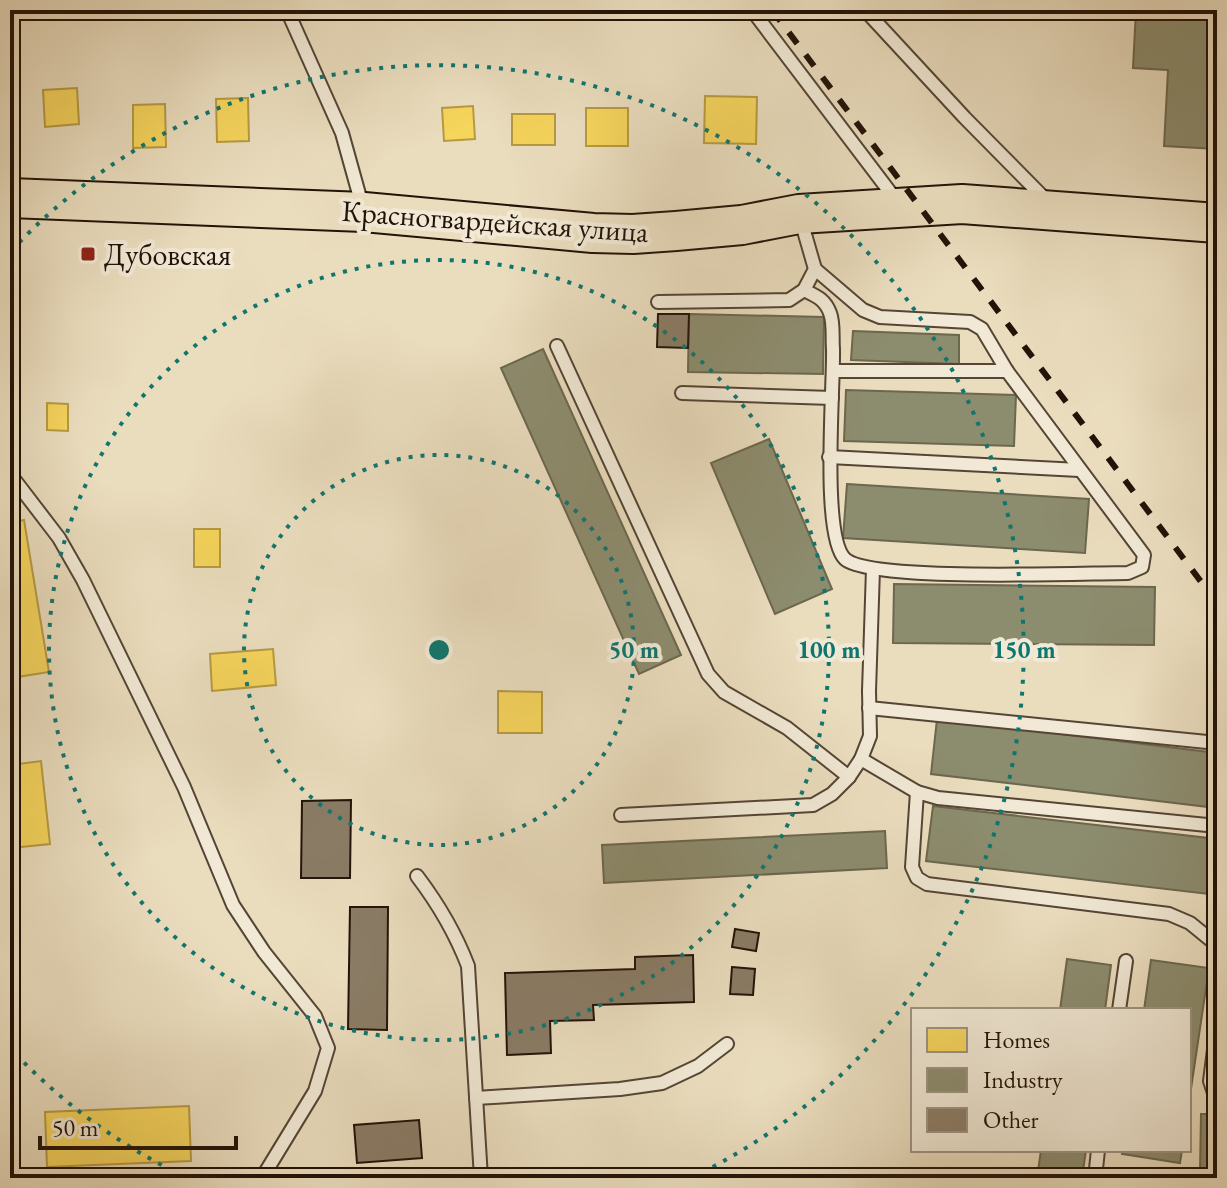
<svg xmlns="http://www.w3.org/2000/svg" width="1227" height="1188" font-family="'EB Garamond',serif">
  <rect width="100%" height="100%" fill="#eaddbe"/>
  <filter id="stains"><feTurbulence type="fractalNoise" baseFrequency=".0025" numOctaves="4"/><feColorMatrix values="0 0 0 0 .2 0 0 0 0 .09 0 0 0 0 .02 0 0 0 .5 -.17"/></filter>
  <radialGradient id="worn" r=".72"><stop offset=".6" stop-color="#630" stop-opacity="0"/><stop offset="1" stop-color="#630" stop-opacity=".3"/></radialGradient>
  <g fill="#f6d55c" stroke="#b69a42" stroke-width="2">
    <polygon points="77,88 79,124 45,127 43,90"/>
    <polygon points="705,96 757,97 756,144 704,143"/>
    <polygon points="248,98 249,141 217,142 216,99"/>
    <polygon points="165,104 166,147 133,148 133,105"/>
    <polygon points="473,106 475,139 444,141 442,108"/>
    <rect x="586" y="108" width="42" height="38"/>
    <rect x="512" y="114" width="43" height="31"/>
    <polygon points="47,403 68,404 68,431 47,430"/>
    <polygon points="24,520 49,672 11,678 10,523"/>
    <rect x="194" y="529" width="26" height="38"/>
    <polygon points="273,649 276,685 212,691 210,654"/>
    <polygon points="498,691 542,692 542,733 498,733"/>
    <polygon points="41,761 50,844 12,848 10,765"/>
    <polygon points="189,1106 191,1161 47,1167 45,1112"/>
  </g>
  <g fill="#8c8c6e" stroke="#6c674f" stroke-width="2">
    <polygon points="1136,10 1217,10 1217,149 1164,146 1168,70 1133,68"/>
    <polygon points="689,314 824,317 823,374 688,372"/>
    <polygon points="853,331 959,335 959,364 851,360"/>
    <polygon points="543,349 681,655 639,674 501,368"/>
    <polygon points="846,390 1016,395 1014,446 844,441"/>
    <polygon points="769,439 832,589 775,614 711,463"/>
    <polygon points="847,484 1089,499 1085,553 843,538"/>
    <polygon points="894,584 1155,587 1154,645 893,643"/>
    <polygon points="937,719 1217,753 1217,808 931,774"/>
    <polygon points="933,806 1217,839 1217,895 926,861"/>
    <polygon points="885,831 887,868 604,883 602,845"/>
    <polygon points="1067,959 1111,965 1105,1010 1060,1010"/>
    <polygon points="1151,960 1209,968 1189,1102 1189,1010 1144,1010"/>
    <polygon points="1201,1114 1217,1114 1217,1171 1200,1171"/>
    <polygon points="1041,1150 1086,1150 1082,1178 1037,1178"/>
    <polygon points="1123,1150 1182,1150 1180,1163 1122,1154"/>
  </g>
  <g fill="#8a7c66" stroke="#221207" stroke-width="2">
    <polygon points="658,314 689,314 688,348 657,347"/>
    <polygon points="351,800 350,878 301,878 302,801"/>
    <polygon points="350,907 388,907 387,1030 348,1029"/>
    <polygon points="735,929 759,933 756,951 732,947"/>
    <polygon points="693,955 694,1002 593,1005 594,1020 550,1021 551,1053 507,1055 505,973 635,969 635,957"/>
    <polygon points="732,967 755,969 753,995 730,994"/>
    <polygon points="419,1120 422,1158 357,1163 354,1125"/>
  </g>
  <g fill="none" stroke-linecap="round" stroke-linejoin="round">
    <defs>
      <g id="service">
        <polyline points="287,10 342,133 362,205"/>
        <polyline points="752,10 896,200"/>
        <polyline points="865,10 965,118 1048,202"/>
        <path d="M804,290C816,296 825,299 830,313C834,323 832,338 833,349C834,387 821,536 845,559C871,582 1083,573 1128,573L1142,567L1144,555L1007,371L982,329L970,322L880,317L863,310L815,269"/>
        <polyline points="658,302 789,300 804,290 815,269 800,217"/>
        <polyline points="557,346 708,674 724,692 787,728 849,777"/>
        <polyline points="833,371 1007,371"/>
        <polyline points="682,393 832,398"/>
        <polyline points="829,457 1079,470"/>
        <polyline points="10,474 59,538 83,580 184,787 233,905 264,952 315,1016 328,1048 315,1091 262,1178"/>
        <polyline points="869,708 1217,743"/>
        <polyline points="861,759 917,792 938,798 1217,826"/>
        <polyline points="917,792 912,867 917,878 927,884 1169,914 1190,923 1217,945"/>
        <polyline points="621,815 813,805 832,794 849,777 861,759 870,736 869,691 873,569"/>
        <path d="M417,876C439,905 455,932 468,966L481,1178"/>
        <polyline points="1119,1010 1126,961"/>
        <polyline points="1217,1026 1210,1081 1214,1093 1217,1095"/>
        <polyline points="476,1098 620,1089 662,1083 698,1066 727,1044"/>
        <polyline points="1098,1178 1096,1169 1098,1150"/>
      </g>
      <polyline id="primary" points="10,198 364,212 593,233 633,234 676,231 742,225 799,214 962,204 1217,223"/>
    </defs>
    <use href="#service" stroke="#544535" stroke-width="16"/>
    <use href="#primary" stroke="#221207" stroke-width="42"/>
    <use href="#service" stroke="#f1e9d5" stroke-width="12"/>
    <use href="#primary" stroke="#eaddbe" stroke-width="38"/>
    <polyline stroke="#221207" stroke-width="6" stroke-dasharray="14 14" stroke-linecap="butt" points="772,10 1217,603"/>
  </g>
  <g fill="none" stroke="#0f766e" stroke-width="4" stroke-dasharray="4 8">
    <circle cx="439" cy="650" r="195"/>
    <circle cx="439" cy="650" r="390"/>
    <path d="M183 1176A585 585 0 0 1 11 1049M11 251A585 585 0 1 1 695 1176"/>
  </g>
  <rect fill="#8f2418" stroke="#f1e9d5" stroke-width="3" x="80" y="246" width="16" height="16" rx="4"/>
  <g text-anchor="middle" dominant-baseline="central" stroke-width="8" stroke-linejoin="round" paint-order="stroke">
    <g font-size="30" fill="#221207" stroke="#f1e9d5">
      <text transform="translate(495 221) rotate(4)">Красногвардейская улица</text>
    </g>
    <g font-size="30" fill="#221207" stroke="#f1e9d5" text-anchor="start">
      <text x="104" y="254">Дубовская</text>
    </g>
  </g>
  <circle cx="439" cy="650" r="12" fill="#0f766e" stroke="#f1e9d5" stroke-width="4"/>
  <g font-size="24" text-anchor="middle" font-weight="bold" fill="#0f766e" stroke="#f1e9d5" stroke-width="8" stroke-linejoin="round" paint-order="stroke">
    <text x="634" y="658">50 m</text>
    <text x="829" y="658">100 m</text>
    <text x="1024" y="658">150 m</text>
  </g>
  <rect width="1227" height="1188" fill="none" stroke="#eaddbe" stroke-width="40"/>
  <rect x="12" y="12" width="1203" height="1164" fill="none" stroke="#221207" stroke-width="4"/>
  <rect x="20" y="20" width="1187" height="1148" fill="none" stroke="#221207" stroke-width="2"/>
  <rect x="911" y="1008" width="280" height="144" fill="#f1e9d5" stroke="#9e9383" stroke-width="2"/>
  <rect x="927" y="1028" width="40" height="24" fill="#f6d55c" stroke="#9e9383" stroke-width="2"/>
  <text x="983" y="1048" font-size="24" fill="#221207">Homes</text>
  <rect x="927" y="1068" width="40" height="24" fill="#8c8c6e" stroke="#9e9383" stroke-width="2"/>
  <text x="983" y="1088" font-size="24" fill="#221207">Industry</text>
  <rect x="927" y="1108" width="40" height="24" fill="#8a7c66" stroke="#9e9383" stroke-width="2"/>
  <text x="983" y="1128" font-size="24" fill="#221207">Other</text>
  <path d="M40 1136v12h196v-12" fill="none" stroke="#221207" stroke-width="4"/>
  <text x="52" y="1136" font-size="24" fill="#221207" stroke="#f1e9d5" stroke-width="6" paint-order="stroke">50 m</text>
  <rect width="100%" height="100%" filter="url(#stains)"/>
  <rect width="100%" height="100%" fill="url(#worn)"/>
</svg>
